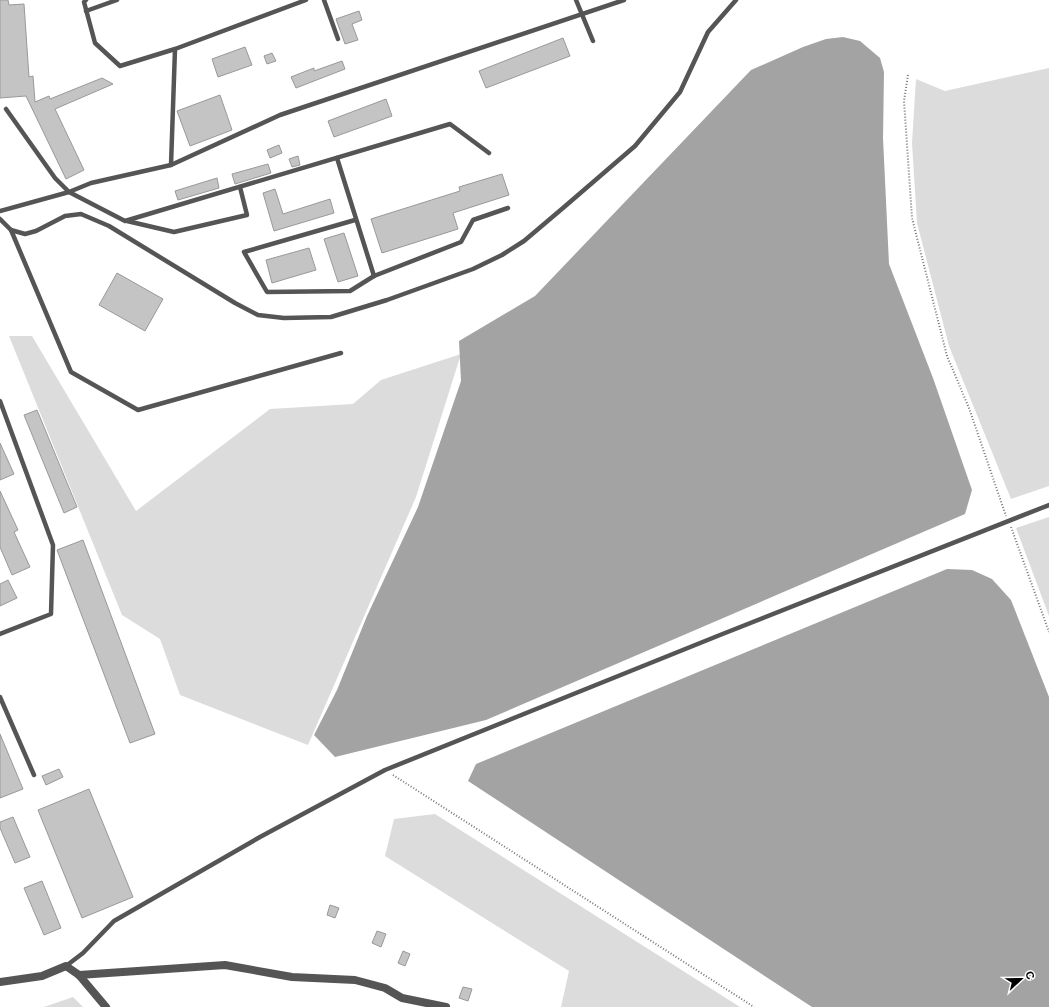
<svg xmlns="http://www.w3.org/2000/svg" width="1049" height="1007" font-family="Arial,sans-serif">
  <rect width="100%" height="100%" fill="#fff"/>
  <g fill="#dcdcdc">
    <polygon points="1049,68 1049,486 1011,499 949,346 917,223 912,143 916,79 945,91"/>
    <polygon points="9,336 32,336 136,511 270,409 353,404 381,380 461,354 416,497 308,745 180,695 160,639 122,615"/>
    <polygon points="1049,517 1049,616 1016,528"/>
    <polygon points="435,814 740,1007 561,1007 569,971 385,856 394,819"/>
    <polygon points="73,997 83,1007 44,1007"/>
  </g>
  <g fill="#a3a3a3">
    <polygon points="843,37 860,41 880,58 884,72 883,138 889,264 933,378 972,490 965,514 486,720 335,757 314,735 337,690 367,616 418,507 461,381 459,341 535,296 751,70 803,47 826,39"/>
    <polygon points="947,569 972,570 992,579 1011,600 1049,697 1049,1007 812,1007 468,781 476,764"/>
  </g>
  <g fill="#c4c4c4" stroke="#999">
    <polygon points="0,0 8,0 9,5 24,4 29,77 33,76 35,102 49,96 50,99 102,78 113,84 55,109 84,170 66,179 26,96 0,98"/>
    <polygon points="359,11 362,20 352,24 358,40 345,44 336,19"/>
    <polygon points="563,38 570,56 486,88 479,71"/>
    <polygon points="245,47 252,65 218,77 212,59"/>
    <polygon points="272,53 276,61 267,64 264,56"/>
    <polygon points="342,61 345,69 296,88 291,77 314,68 314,71"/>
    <polygon points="220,95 232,130 190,146 177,111"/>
    <polygon points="386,99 392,116 334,137 328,121"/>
    <polygon points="279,145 282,153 270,158 267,150"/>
    <polygon points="298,156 300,165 292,167 289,159"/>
    <polygon points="268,164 271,173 235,184 232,174"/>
    <polygon points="502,174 509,195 453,213 458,229 382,253 371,219 460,191 459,187"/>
    <polygon points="217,178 219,188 178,200 175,191"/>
    <polygon points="275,189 283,214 330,199 334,213 274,231 263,193"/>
    <polygon points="344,233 358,276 338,282 324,239"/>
    <polygon points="309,248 316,270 272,283 266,260"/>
    <polygon points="117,273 163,299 145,331 99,305"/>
    <polygon points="37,410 77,507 64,513 24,415"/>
    <polygon points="0,443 14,474 0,480"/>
    <polygon points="0,491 18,530 14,532 30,567 12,575 0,547"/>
    <polygon points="83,540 155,734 130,743 57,550"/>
    <polygon points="8,580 17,598 0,606 0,584"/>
    <polygon points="0,734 23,789 0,798"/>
    <polygon points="59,769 63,777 46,785 42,776"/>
    <polygon points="89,789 133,897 82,918 38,810"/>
    <polygon points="13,817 30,857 15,863 0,828 0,822"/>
    <polygon points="42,881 61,928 44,935 24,888"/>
    <polygon points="330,905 339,908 335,918 327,915"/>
    <polygon points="377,931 386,934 381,947 372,943"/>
    <polygon points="403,951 410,954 405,966 398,963"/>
    <polygon points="463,987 472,989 468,1001 459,998"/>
  </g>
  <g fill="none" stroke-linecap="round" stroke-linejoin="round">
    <g stroke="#777" stroke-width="2" stroke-dasharray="1 2" stroke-linecap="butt">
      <polyline points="908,75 904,101 912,218 947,356 969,408 1006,516"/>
      <polyline points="1011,527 1049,632"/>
      <polyline points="393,775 754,1007"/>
    </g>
    <g stroke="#555" stroke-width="4.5">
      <polyline points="86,0 84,2 95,43 120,66 175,49 306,0"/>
      <polyline points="324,0 338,39"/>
      <polyline points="576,0 593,41"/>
      <polyline points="86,11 117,0"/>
      <polyline points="6,109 55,178 69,192 125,221 450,124 489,153"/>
      <polyline points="337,158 374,276"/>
      <polyline points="171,165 175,49"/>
      <polyline points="0,211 69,192 91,183 171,165 280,115 624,0"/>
      <polyline points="0,219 11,230 71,372 138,410 341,353"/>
      <polyline points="355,220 244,252 267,292 350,291 374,276 461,242 473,220 508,208"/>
      <polyline points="127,221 174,232 247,215 240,187"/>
      <polyline points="11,230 25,234 36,231 65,216 81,214 109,226 235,303 258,315 284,318 331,317 387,300 473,269 502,255 524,241 563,208 635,146 680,92 708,32 736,0"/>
      <polyline points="0,401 53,545 51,614 0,634"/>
      <polyline points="0,697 34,775"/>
      <polyline points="66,966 83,953 114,921 260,837 385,770 720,635 1049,505"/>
    </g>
    <g stroke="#555" stroke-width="8">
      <polyline points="79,975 225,965 292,977 355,980 385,988 402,998 446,1007"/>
      <polyline points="0,982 42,976 66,966 79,975 106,1007"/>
    </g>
  </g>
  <g transform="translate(1021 979) rotate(68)" stroke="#ffffff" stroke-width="3" paint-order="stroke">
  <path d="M0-3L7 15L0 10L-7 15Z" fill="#000000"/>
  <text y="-6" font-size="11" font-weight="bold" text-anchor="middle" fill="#000000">С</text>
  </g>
</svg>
